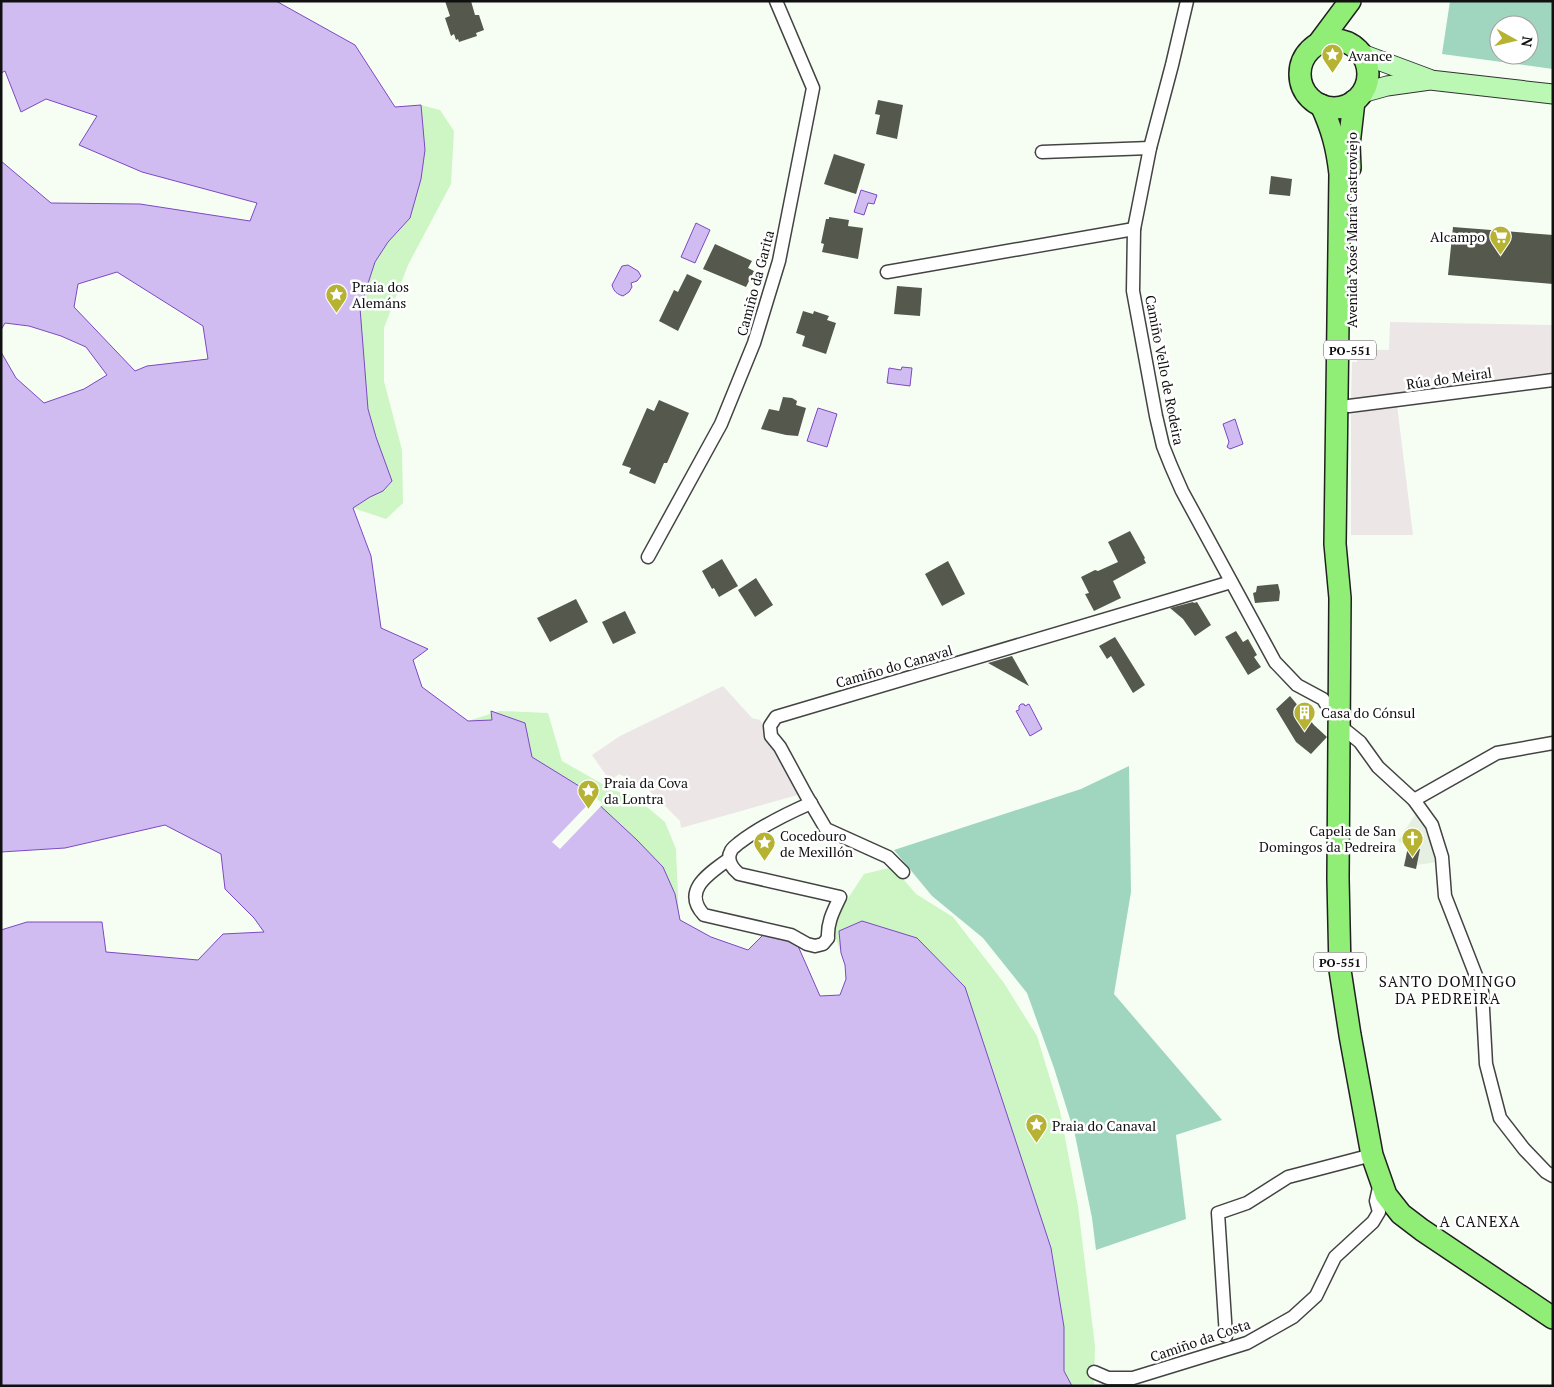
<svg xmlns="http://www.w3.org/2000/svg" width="1554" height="1387" font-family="'PT Serif',serif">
  <rect width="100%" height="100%" fill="#f6fef4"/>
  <g fill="#ede6e6">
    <polygon points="1390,322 1553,325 1553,372 1351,400 1352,362 1357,362 1357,349 1389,350"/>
    <polygon points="1397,405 1413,535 1351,535 1351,414"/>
    <polygon points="723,686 752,718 760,720 801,794 681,828 680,821 646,787 619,774 610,781 592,755 620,736"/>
  </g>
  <g fill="#a0d6bf" fill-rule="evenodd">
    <path d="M1450,1H1553V69L1442,54ZM1499,25H1529V55H1499Z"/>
    <polygon points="1129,766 1131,892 1114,994 1222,1120 1176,1135 1186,1219 1096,1250 1092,1218 1075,1135 1054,1068 1027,993 983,938 932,896 894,850 1081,789"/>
  </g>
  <g fill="#cef6c4">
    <polygon points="421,105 440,110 454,131 451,184 408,265 384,328 384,381 402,450 403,503 386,519 353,508 334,250 394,111"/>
    <polygon points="499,711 548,713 562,761 613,790 634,796 665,822 676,849 679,920 468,721"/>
    <polygon points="893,867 916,894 953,917 1004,983 1037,1036 1060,1111 1078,1206 1095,1346 1094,1386 1047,1386 873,949 841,953 831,924 864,874"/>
  </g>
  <polygon fill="#e5efe2" points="1418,810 1425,822 1435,849 1437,862 1417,865 1420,849 1408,847 1398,841"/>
  <g fill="#d1bcf2" stroke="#7c49c3" fill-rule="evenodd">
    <path d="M1,1H276L355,45L395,107L421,105L425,150L421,179L410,218L388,242L375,262L360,308L368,409L376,437L392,481L383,491L370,497L353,508L371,556L381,628L428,649L413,660L422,687L468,721L492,720L491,711L525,723L532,757L579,786L637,840L663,867L675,894L680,920L711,937L748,950L767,931L798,946L820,996L840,995L846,979L845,965L841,953L839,931L862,921L917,938L965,987L1051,1248L1064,1327V1371L1072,1386H1V930L27,922H102L106,952L198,960L223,934L264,932L254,918L225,889L221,854L165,825L65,848L1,852V352L16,378L44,403L84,389L107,375L86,347L61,336L29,326L5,323L1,330V161L51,203L140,204L250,221L257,203L142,172L79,145L97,116L46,99L21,112L5,71L1,73ZM117,272L203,326L208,359L147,366L135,371L74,307L78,284Z"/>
    <polygon points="861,190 877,195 874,204 868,203 864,215 854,212"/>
    <polygon points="696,223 710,230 695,263 681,257"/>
    <path d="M628,265L638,271L641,276L637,281L631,283L632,287L629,292L623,296C617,294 614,292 612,285L622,266Z"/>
    <polygon points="902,367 912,368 910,386 887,383 889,368 901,370"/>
    <polygon points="818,408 837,414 827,447 807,441"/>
    <polygon points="1235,419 1243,444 1230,449 1227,447 1229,442 1223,424"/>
    <polygon points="1021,704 1024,704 1025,706 1029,704 1042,729 1030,736 1016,711 1019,710 1019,706"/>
  </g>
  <polygon fill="#f6fef4" points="595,797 603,804 560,849 552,842"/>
  <g fill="#54584d">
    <polygon points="445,1 471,1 475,15 479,15 484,30 476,33 477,36 459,42 458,39 456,40 454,34 451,36 445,18 450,16"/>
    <polygon points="878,100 903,105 897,139 876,134 880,115 875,114"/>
    <polygon points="834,154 865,164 856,194 824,184"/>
    <polygon points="1271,176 1292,179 1290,196 1269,194"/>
    <polygon points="829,217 849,220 848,226 863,228 858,259 822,252 824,244 821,243 826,219 829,219"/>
    <polygon points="1453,227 1553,235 1553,284 1448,275"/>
    <polygon points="715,244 752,261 748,268 754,271 746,287 703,269"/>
    <polygon points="687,274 702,281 678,331 659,321 674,290 678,292"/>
    <polygon points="897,286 922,288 920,316 894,314"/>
    <polygon points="803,311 813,314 814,311 829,316 827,320 836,323 826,354 802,346 805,336 796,333"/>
    <polygon points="783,397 792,398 797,401 796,405 806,408 798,436 786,435 761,429 769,409 779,411"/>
    <polygon points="659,400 689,413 667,463 664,463 655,484 629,473 631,468 622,465 647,408 654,411"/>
    <polygon points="1130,531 1145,558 1144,559 1146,563 1113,581 1121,598 1094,611 1085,594 1089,593 1081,577 1095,570 1098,571 1118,562 1108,542"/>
    <polygon points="722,559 738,586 719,597 714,588 712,589 702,571"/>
    <polygon points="948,561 965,594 942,606 925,574"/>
    <polygon points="756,578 773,605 755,617 738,590"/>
    <polygon points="1278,584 1280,592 1279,601 1255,603 1253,593 1256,592 1257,586"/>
    <polygon points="576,599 588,622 550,642 537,618"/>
    <polygon points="1193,602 1194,603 1197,602 1211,625 1195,636 1183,619 1170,608"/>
    <polygon points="625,611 636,633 613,644 602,622"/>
    <polygon points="1236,631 1243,642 1248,639 1257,655 1254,657 1261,667 1248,675 1225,637"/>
    <polygon points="1115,637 1145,685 1133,693 1111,656 1107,659 1099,646"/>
    <polygon points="1012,656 1029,686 988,663"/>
    <polygon points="1290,696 1314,725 1327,737 1311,754 1296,742 1276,709"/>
    <polygon points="1408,847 1420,849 1416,869 1404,866"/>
  </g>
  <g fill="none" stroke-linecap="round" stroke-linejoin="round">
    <defs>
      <g id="street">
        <polyline points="1187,1 1172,65 1150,148 1134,229 1133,291 1156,416 1163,446 1171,466 1182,491 1275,662 1297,685 1323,699 1339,725 1360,742 1378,767 1414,800 1432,825 1442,857 1445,896 1482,991 1486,1064 1500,1118 1524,1149 1546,1172 1553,1176"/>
        <polyline points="1042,152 1150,148"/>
        <polyline points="887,272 1134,229"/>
        <polyline points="1349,406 1553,380"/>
        <polyline points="648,557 721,424 754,343 779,261 813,88 776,1"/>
        <polyline points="1414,800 1497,753 1553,743"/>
        <path d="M729,859C710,873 681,890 704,915L791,935L807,944L815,946L823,944L828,938C827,922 834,910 840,897L739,874C732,868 726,860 731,851C732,848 737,845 739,843C761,826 786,814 811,803"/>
        <polyline points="903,872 888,857 826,829 806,795 780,747 771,736 770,726 776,717 1231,582"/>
        <polyline points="1226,1336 1218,1213 1247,1203 1288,1177 1372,1155"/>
        <polyline points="1094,1372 1108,1378 1133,1378 1247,1343 1293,1317 1316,1296 1335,1257 1373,1222 1379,1212 1376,1201 1380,1183"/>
      </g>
      <g id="secondary">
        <polyline points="1362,54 1429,79"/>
        <polyline points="1362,93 1387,86 1430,80 1553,94"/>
      </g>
      <g id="primary">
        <circle cx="1334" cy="74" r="34"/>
        <polyline points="1318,44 1350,1"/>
        <path d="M1321,105C1332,129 1337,147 1340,174L1335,544L1340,598L1338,879L1340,970L1350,1035L1372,1155L1386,1195L1401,1214L1422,1230L1553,1318"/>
        <polyline points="1350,168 1349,145 1354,101"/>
      </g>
    </defs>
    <use href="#street" stroke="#434343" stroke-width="15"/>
    <use href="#secondary" stroke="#323232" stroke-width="21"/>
    <use href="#primary" stroke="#212121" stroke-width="24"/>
    <use href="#street" stroke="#fff" stroke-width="12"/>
    <use href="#secondary" stroke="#bbf8b4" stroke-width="19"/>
    <use href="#primary" stroke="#90ed75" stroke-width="21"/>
  </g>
  <defs>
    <symbol id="sight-pin" viewBox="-11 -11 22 30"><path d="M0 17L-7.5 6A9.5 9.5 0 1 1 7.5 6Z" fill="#b6b232" stroke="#fff"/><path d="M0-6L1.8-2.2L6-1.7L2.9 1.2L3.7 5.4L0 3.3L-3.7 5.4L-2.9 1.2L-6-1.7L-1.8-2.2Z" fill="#fff"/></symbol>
    <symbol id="supermarket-pin" viewBox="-11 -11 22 30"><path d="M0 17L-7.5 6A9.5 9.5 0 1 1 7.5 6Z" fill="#b6b232" stroke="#fff"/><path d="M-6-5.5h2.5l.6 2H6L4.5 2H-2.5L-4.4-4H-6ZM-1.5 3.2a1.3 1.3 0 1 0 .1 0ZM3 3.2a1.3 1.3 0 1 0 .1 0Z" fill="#fff"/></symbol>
    <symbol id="building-pin" viewBox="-11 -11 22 30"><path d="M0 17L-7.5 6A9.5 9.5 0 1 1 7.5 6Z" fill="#b6b232" stroke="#fff"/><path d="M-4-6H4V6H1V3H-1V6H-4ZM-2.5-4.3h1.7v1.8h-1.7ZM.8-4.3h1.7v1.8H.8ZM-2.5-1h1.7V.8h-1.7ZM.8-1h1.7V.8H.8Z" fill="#fff"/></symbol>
    <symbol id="church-pin" viewBox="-11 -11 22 30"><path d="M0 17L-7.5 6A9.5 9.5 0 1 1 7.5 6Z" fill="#b6b232" stroke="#fff"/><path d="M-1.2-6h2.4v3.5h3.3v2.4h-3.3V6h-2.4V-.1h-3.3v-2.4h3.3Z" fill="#fff"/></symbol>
  </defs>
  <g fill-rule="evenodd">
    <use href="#sight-pin" x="1320" y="42" width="25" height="34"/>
    <use href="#supermarket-pin" x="1488" y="224" width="25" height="34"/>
    <use href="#sight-pin" x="324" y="282" width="25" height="34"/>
    <use href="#building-pin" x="1292" y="700" width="25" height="34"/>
    <use href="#sight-pin" x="576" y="778" width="25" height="34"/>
    <use href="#church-pin" x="1400" y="826" width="25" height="34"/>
    <use href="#sight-pin" x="752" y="830" width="25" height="34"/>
    <use href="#sight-pin" x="1024" y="1112" width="25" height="34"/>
  </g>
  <g text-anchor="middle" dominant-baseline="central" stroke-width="5" stroke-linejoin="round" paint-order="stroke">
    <g fill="#fff" stroke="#585858" stroke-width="1">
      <rect x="1324" y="340.5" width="52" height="19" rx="4"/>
      <rect x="1314" y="952.5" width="52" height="19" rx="4"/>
    </g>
    <g font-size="12" font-weight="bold" fill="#101010">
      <text x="1350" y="350">PO-551</text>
      <text x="1340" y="962">PO-551</text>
    </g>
    <g font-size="14" fill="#101010" stroke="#fff" text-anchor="start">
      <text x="1348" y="55">Avance</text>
      <text x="1485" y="236" text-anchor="end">Alcampo</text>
      <text x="352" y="286">Praia dos<tspan x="352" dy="16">Alemáns</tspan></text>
      <text x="1321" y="712">Casa do Cónsul</text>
      <text x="604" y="782">Praia da Cova<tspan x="604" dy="16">da Lontra</tspan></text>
      <text x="1396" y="830" text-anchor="end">Capela de San<tspan x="1396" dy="16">Domingos da Pedreira</tspan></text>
      <text x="780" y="835">Cocedouro<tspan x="780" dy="16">de Mexillón</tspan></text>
      <text x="1052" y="1125">Praia do Canaval</text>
    </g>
    <g font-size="14" fill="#101010" stroke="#fff">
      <text transform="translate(1351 230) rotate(-90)">Avenida Xosé María Castroviejo</text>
      <text transform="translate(755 283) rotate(-75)">Camiño da Garita</text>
      <text transform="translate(1165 370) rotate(79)">Camiño Vello de Rodeira</text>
      <text transform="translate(1449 378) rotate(-8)">Rúa do Meiral</text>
      <text transform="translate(894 666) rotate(-16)">Camiño do Canaval</text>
      <text transform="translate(1200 1340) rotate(-19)">Camiño da Costa</text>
    </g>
    <g font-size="15" letter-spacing="1" fill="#101010" stroke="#fff">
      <text x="1448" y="981">SANTO DOMINGO<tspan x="1448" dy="17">DA PEDREIRA</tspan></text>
      <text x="1480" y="1221">A CANEXA</text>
    </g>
  </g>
  <rect width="1554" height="1387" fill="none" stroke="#101010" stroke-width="5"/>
  <g transform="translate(1514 40) rotate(98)"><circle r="24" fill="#ffffff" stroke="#9f9f9f"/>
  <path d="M0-4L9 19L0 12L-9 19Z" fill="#b6b232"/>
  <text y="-8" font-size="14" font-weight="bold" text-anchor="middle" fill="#101010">N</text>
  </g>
</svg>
